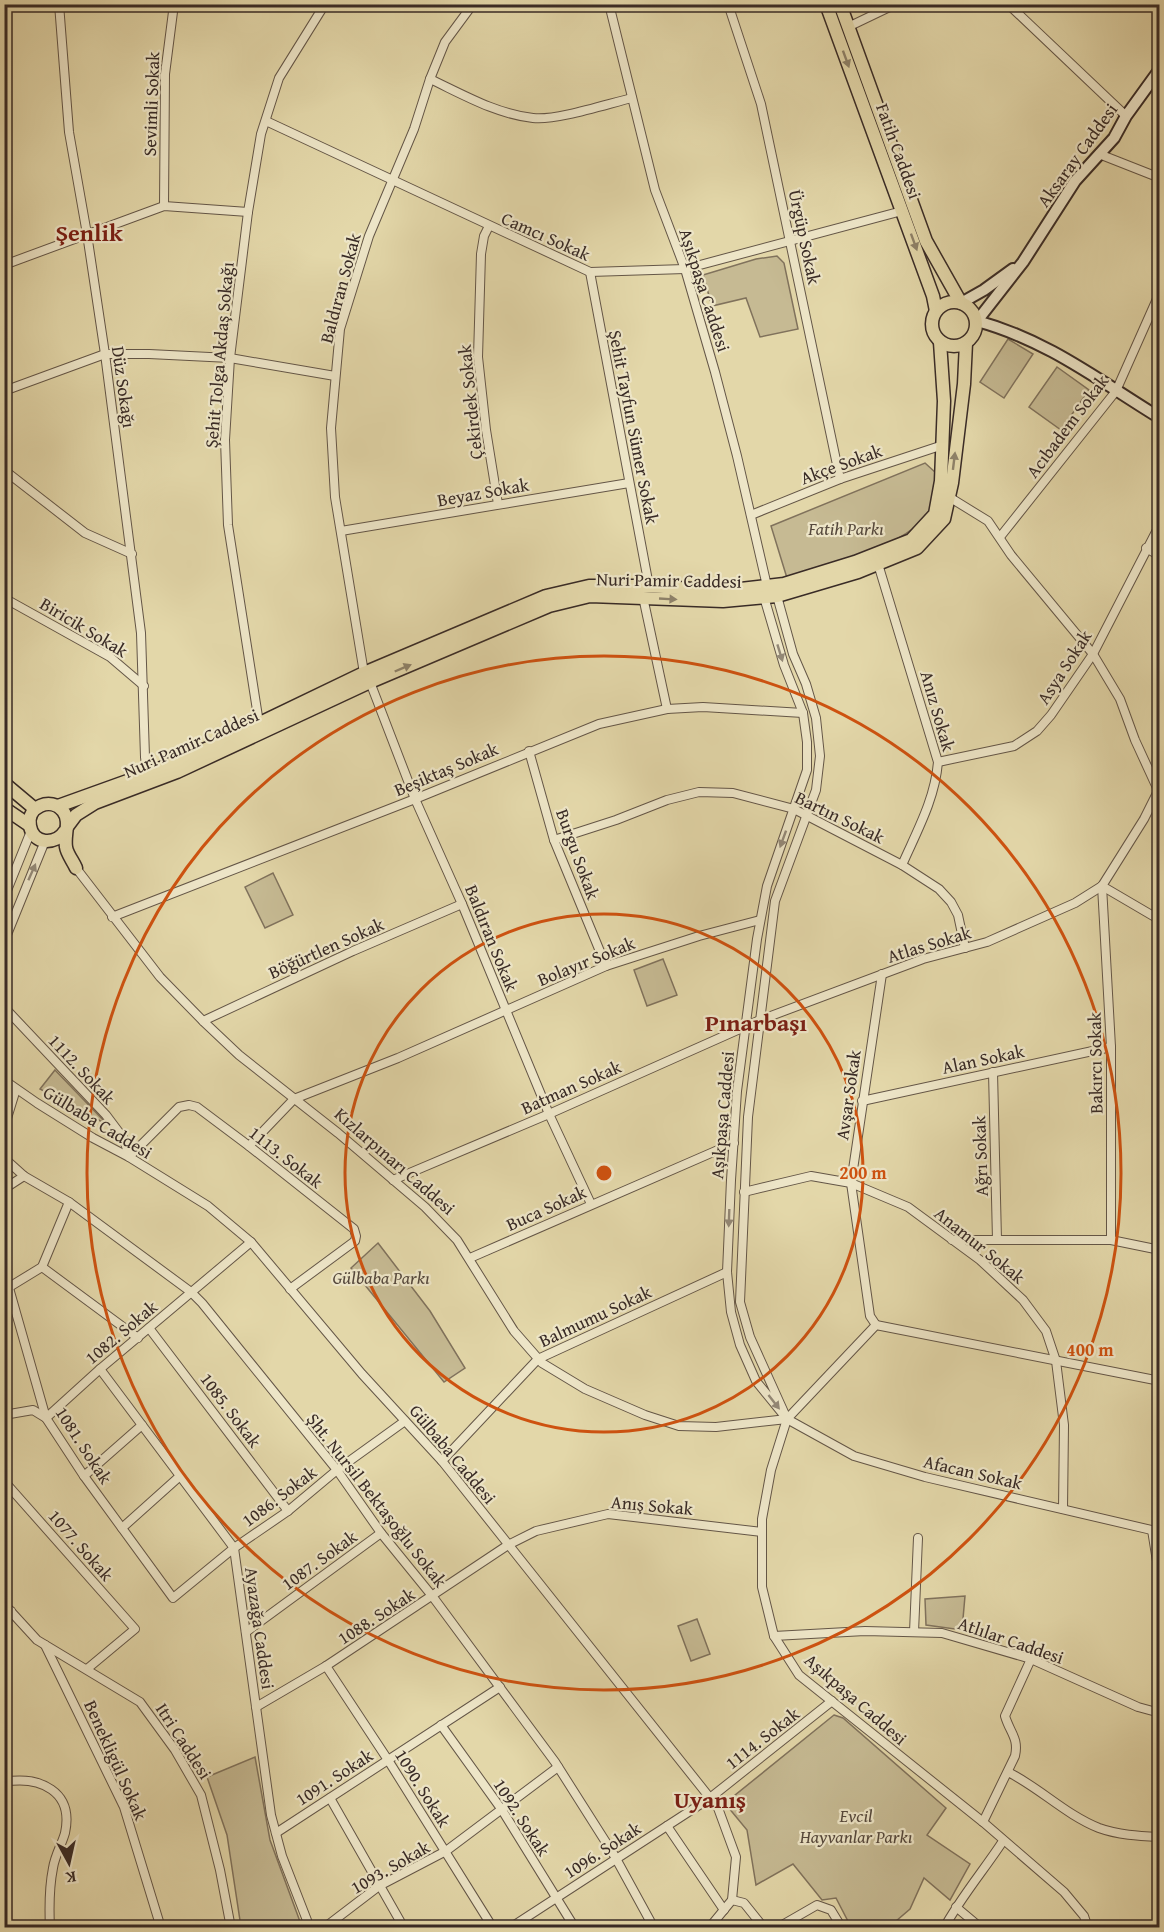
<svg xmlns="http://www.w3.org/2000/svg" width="1164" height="1932" font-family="'Gentium Book Plus',serif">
  <rect width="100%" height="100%" fill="#e3d7a9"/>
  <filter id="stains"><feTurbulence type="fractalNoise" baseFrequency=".00333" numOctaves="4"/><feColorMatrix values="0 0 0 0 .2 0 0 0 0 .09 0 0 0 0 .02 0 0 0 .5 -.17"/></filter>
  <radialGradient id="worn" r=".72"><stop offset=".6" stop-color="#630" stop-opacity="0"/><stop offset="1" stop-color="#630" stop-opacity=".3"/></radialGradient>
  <g fill="#c6ba93" stroke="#80725c" stroke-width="1.5">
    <polygon points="777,256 784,263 798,329 760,337 746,298 712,306 703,275 756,259"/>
    <polygon points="1008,339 1033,354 1004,398 980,382"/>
    <polygon points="1057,367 1089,390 1061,430 1029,407"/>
    <path d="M925,463L936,473C936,486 936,498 930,509C913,546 824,566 787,578L771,526Z"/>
    <polygon points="273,873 293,915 265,928 245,887"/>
    <polygon points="663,959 677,995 647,1006 634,970"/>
    <polygon points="55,1070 108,1125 40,1089"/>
    <polygon points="378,1243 430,1311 465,1368 444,1382 351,1268"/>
    <polygon points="965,1596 962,1630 926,1625 925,1599"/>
    <polygon points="697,1619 710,1654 691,1661 678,1626"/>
    <polygon points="834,1715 843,1718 946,1808 927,1835 970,1864 950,1900 924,1878 910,1909 889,1927 851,1927 836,1898 822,1900 793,1864 756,1885 747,1830 728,1807 729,1800"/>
    <polygon points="255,1757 270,1840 302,1927 241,1927 227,1835 207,1777"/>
  </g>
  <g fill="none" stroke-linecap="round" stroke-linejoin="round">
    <defs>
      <g id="street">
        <polyline points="59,4 69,132 87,234 105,354 141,633 145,757 147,774"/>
        <polyline points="609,4 655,190 685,269 715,372 737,456 767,586"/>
        <polyline points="728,4 761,104 840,479"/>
        <polyline points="1008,4 1126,116"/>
        <polyline points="848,27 896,4"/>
        <path d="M430,79C462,94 496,114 533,118C555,121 607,104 632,98"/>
        <polyline points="266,121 590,272 685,269 902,211"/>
        <polyline points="1099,154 1160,178"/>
        <polyline points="164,206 165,74 174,4"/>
        <polyline points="489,226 484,236 481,254 478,357 486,430 498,504"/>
        <polyline points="4,265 164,206 248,212"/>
        <polyline points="590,272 649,586"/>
        <polyline points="4,391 105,354 149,354 230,358 335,376"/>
        <polyline points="4,470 85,533 132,554"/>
        <polyline points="949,497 988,521 1011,555 1093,654 1120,699 1135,740 1158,790"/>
        <polyline points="751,515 840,479 943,445"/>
        <polyline points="341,531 629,483"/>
        <polyline points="1000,537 1116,391 1160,292"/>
        <polyline points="1146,548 1160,556"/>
        <path d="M878,564L938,762C935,799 917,831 902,865"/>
        <polyline points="643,597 667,709"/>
        <polyline points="764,597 784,665 803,713 807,742 807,770 767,886 757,939 737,1091 731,1180 727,1272 731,1312 740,1345 756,1381 787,1419 750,1337 740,1302 748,1117 775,901 816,790 820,756 816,718 806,684 793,654 777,596"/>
        <polyline points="4,598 110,657 144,686"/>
        <polyline points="364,673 335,497 331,428 340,329 369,236 414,129 430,79 445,42 473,4"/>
        <polyline points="370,682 415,799 462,904 549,1114 591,1204"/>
        <polyline points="259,723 228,525 225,440 230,358 248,212 261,134 279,78 325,4"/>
        <polyline points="529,751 554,840 606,966"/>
        <polyline points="938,762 1014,746 1037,731 1051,715 1093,654 1160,524"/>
        <polyline points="554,840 616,820 667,800 699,792 733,793 794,809 902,865 939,889 951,902 958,915 965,948"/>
        <polyline points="76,868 160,977 203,1021 239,1055 338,1133 425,1207 457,1240 514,1331 542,1363 585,1389 645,1415 679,1426 716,1427 787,1419"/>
        <polyline points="1102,886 1111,1047 1111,1240"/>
        <polyline points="1102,886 1160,920"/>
        <polyline points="4,898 31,831"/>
        <polyline points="112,917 415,799 599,724 667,709 703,707 803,713"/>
        <polyline points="4,942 45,841"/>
        <polyline points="4,1007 106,1115 124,1139 129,1157 179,1107 189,1105 197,1107 249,1146 354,1229 356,1236 355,1241 290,1289"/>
        <polyline points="203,1021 353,951 462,904"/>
        <polyline points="993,1072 997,1240"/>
        <polyline points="4,1080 37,1103 93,1138 129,1157 208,1206 251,1242 362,1374 442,1461 718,1808 736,1857 732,1900 709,1928"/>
        <polyline points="862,1101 1111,1047"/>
        <polyline points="4,1128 16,1089"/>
        <polyline points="249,1146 294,1099 398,1058 606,966 699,936 760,920"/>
        <polyline points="4,1158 24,1176 69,1202 191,1292 202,1303 337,1470 381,1533 433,1597 555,1762 614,1855 654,1928"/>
        <polyline points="393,1180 549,1114 760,1020 923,959 987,942 1075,903 1102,886 1144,819 1160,787"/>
        <polyline points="4,1189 24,1176"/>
        <polyline points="744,1192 811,1176 851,1183 908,1207 980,1260 1023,1300 1046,1331 1056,1361 1064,1425 1063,1509"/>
        <polyline points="952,1240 1111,1240 1160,1250"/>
        <polyline points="470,1258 734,1143"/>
        <polyline points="42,1267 138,1338"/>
        <polyline points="9,1288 46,1418 84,1476 173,1598 234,1548 288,1511 337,1470 405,1421"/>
        <polyline points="6,1289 42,1267 69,1202"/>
        <polyline points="876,1325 870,1316 851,1183 882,974"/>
        <polyline points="149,1328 288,1511"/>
        <polyline points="100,1369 234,1548 271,1815 282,1856 310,1928"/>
        <polyline points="4,1415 33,1410 46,1418 100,1369 251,1242"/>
        <polyline points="787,1419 854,1456 925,1477 1160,1532"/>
        <polyline points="442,1461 538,1359 727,1272"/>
        <polyline points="84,1476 142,1425"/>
        <polyline points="4,1481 135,1629 87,1669"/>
        <polyline points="122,1528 180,1476"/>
        <polyline points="1152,1530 1160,1580"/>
        <polyline points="4,1604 37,1640 140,1702 175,1750 201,1795 220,1870 231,1928"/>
        <polyline points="4,1627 11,1611"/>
        <polyline points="246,1632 381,1533"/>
        <polyline points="914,1632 918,1538"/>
        <polyline points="774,1636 865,1631 942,1633 1031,1659 1138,1707 1160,1713"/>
        <polyline points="45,1645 124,1807 161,1928"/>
        <polyline points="326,1666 388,1760 493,1928"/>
        <polyline points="256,1707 326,1666 508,1545 536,1531 608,1514 762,1532"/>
        <polyline points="441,1725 502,1810 575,1928"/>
        <path d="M1008,1772C1040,1788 1066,1815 1099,1828C1118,1835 1140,1836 1160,1837"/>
        <path d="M4,1782C40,1776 74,1791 65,1833C62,1844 55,1855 53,1868C49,1888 49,1907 50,1928"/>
        <polyline points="330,1798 404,1928"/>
        <path d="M983,1822L1015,1756C1019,1738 1010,1733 1005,1716L1031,1659"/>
        <polyline points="667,1826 724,1910"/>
        <polyline points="276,1833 500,1687"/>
        <polyline points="732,1900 744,1903 764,1928"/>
        <polyline points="956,1907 981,1928"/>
        <polyline points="324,1928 379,1886 446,1851 558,1767"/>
        <polyline points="510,1928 710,1798 832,1701"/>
        <polyline points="777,1928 817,1905 831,1910 842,1928"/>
        <path d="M944,1928C961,1897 984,1870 1003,1841"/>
        <polyline points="1088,1928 1084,1916 1064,1892 983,1822 799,1675 774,1636 762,1587 762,1519 771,1470 787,1419 876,1325 1160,1381"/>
      </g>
      <g id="secondary">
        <path d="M1160,69L1126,116L1114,138L1075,181L1023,262L977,321C1047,340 1098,380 1160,418"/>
        <polyline points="961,303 984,290 1013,269"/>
      </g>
      <g id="primary">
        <polyline points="826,4 933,296 936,311"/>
        <polyline points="840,4 926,241 961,303"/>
        <circle cx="954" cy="324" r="22"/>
        <polyline points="4,783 35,809"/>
        <polyline points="58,806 147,774 208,748 364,673 546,596 589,586 649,586 723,591 784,584 855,562 911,540 935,514 941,481 944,401 940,342"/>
        <polyline points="4,808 29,825"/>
        <polyline points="67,827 76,815 95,803 177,772 370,682 549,606 590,596 723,601 777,596 858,572 917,548 944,519 952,483 964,384 966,343"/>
        <path d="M65,831C56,845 33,845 30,826C26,807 51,796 63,811C71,821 64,835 66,847C67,854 73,861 76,868"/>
      </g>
    </defs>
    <use href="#street" stroke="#645647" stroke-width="10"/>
    <use href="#secondary" stroke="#392b26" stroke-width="14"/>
    <use href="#primary" stroke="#392b26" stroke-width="15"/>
    <use href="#street" stroke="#ede5c7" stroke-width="8"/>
    <use href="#secondary" stroke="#ede5c7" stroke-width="10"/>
    <use href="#primary" stroke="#e3d7a9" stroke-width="12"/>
  </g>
  <defs><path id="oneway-solid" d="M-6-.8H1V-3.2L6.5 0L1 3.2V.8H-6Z" transform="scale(1.5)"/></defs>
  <g fill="#8e8168">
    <use href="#oneway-solid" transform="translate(846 59) rotate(70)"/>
    <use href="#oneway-solid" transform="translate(914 242) rotate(70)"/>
    <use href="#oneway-solid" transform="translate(954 461) rotate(-83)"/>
    <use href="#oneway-solid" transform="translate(668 599) rotate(3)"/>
    <use href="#oneway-solid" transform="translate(403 668) rotate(-23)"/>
  </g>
  <g fill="#938876">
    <use href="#oneway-solid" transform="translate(780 653) rotate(73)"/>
    <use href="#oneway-solid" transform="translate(783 839) rotate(110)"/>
    <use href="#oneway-solid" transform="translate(32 872) rotate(-66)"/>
    <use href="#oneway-solid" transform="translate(729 1218) rotate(92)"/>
    <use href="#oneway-solid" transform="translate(774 1402) rotate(52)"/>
  </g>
  <g fill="none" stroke="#ce5210" stroke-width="3">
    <circle cx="604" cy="1173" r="259"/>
    <circle cx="604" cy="1173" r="517"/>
  </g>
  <g text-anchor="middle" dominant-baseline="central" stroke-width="4.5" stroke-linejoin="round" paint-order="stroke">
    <g font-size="18" fill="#392b26" stroke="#ede5c7">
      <text transform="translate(151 104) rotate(-88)">Sevimli Sokak</text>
      <text transform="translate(899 151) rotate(70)">Fatih Caddesi</text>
      <text transform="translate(1077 155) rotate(-54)">Aksaray Caddesi</text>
      <text transform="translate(546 236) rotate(24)">Camcı Sokak</text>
      <text transform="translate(805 237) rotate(78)">Ürgüp Sokak</text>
      <text transform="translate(340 288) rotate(-75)">Baldıran Sokak</text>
      <text transform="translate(705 290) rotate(72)">Aşıkpaşa Caddesi</text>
      <text transform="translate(219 355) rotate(-85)">Şehit Tolga Akdaş Sokağı</text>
      <text transform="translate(124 387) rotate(82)">Düz Sokağı</text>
      <text transform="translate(470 402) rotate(-96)">Çekirdek Sokak</text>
      <text transform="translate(1067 426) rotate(-53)">Acıbadem Sokak</text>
      <text transform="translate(634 427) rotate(79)">Şehit Tayfun Sümer Sokak</text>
      <text transform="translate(841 464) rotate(-20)">Akçe Sokak</text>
      <text transform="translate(483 492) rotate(-10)">Beyaz Sokak</text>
      <text transform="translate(669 580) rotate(1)">Nuri Pamir Caddesi</text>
      <text transform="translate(84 627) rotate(31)">Biricik Sokak</text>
      <text transform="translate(1064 667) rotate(-57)">Asya Sokak</text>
      <text transform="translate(938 711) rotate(74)">Anız Sokak</text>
      <text transform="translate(191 743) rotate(-24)">Nuri Pamir Caddesi</text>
      <text transform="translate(446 769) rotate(-23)">Beşiktaş Sokak</text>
      <text transform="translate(840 817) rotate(26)">Bartın Sokak</text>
      <text transform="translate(578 854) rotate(70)">Burgu Sokak</text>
      <text transform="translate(492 938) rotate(68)">Baldıran Sokak</text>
      <text transform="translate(929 944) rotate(-17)">Atlas Sokak</text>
      <text transform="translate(326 948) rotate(-24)">Böğürtlen Sokak</text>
      <text transform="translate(586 961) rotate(-22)">Bolayır Sokak</text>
      <text transform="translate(983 1059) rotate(-12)">Alan Sokak</text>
      <text transform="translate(1095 1063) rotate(-91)">Bakırcı Sokak</text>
      <text transform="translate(82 1069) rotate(47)">1112. Sokak</text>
      <text transform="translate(571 1087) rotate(-24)">Batman Sokak</text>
      <text transform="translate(848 1095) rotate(-82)">Avşar Sokak</text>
      <text transform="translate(722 1115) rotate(-85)">Aşıkpaşa Caddesi</text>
      <text transform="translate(98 1122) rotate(31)">Gülbaba Caddesi</text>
      <text transform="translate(980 1156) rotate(-92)">Ağrı Sokak</text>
      <text transform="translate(286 1157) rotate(38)">1113. Sokak</text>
      <text transform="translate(395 1161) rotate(41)">Kızlarpınarı Caddesi</text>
      <text transform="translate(546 1208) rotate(-24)">Buca Sokak</text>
      <text transform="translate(980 1245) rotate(39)">Anamur Sokak</text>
      <text transform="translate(595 1316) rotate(-25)">Balmumu Sokak</text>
      <text transform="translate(121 1332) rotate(-40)">1082. Sokak</text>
      <text transform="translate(231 1410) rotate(53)">1085. Sokak</text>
      <text transform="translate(84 1445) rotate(57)">1081. Sokak</text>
      <text transform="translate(453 1454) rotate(50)">Gülbaba Caddesi</text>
      <text transform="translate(973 1472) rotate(13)">Afacan Sokak</text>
      <text transform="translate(279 1496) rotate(-37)">1086. Sokak</text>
      <text transform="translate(377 1500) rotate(52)">Şht. Nursil Bektaşoğlu Sokak</text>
      <text transform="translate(652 1505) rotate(5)">Anış Sokak</text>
      <text transform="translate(81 1545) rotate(49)">1077. Sokak</text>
      <text transform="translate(319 1560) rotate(-36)">1087. Sokak</text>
      <text transform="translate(376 1616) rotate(-33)">1088. Sokak</text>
      <text transform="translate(260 1628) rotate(82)">Ayazağa Caddesi</text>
      <text transform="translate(1011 1640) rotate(19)">Atlılar Caddesi</text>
      <text transform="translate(856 1699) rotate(41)">Aşıkpaşa Caddesi</text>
      <text transform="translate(762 1738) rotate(-38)">1114. Sokak</text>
      <text transform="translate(184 1741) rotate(57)">Itri Caddesi</text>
      <text transform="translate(116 1760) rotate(66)">Benekligül Sokak</text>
      <text transform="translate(334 1777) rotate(-33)">1091. Sokak</text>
      <text transform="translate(423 1788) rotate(58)">1090. Sokak</text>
      <text transform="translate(522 1817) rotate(57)">1092. Sokak</text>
      <text transform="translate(602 1850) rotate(-33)">1096. Sokak</text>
      <text transform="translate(390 1867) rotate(-30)">1093. Sokak</text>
    </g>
    <g font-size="18" font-style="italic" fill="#55483c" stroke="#ede5c7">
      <text x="846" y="528">Fatih Parkı</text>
      <text x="381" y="1277">Gülbaba Parkı</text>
      <text x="856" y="1815">Evcil<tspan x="856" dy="21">Hayvanlar Parkı</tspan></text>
    </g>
    <g font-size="24" font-weight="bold" fill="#7a1f14" stroke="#ede5c7">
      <text x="89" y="232">Şenlik</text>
      <text x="756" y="1022">Pınarbaşı</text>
      <text x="710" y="1799">Uyanış</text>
    </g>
  </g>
  <circle cx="604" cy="1173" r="9" fill="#ce5210" stroke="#ede5c7" stroke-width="3"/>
  <g font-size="18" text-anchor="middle" font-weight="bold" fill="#ce5210" stroke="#ede5c7" stroke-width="4.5" stroke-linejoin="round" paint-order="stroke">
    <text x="863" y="1179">200 m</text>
    <text x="1090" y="1356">400 m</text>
  </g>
  <rect width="1164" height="1932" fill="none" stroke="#e3d7a9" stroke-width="24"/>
  <rect x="6" y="6" width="1152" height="1920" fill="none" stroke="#392b26" stroke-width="3"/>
  <rect x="12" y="12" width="1140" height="1908" fill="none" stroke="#392b26" stroke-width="1.5"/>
  <g transform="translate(69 1863) rotate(172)" stroke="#ede5c7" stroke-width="4.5" paint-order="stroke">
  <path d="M0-4.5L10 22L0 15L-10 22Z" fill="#392b26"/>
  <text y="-9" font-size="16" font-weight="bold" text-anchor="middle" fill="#392b26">K</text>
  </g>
  <rect width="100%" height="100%" filter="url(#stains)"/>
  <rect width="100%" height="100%" fill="url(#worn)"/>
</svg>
